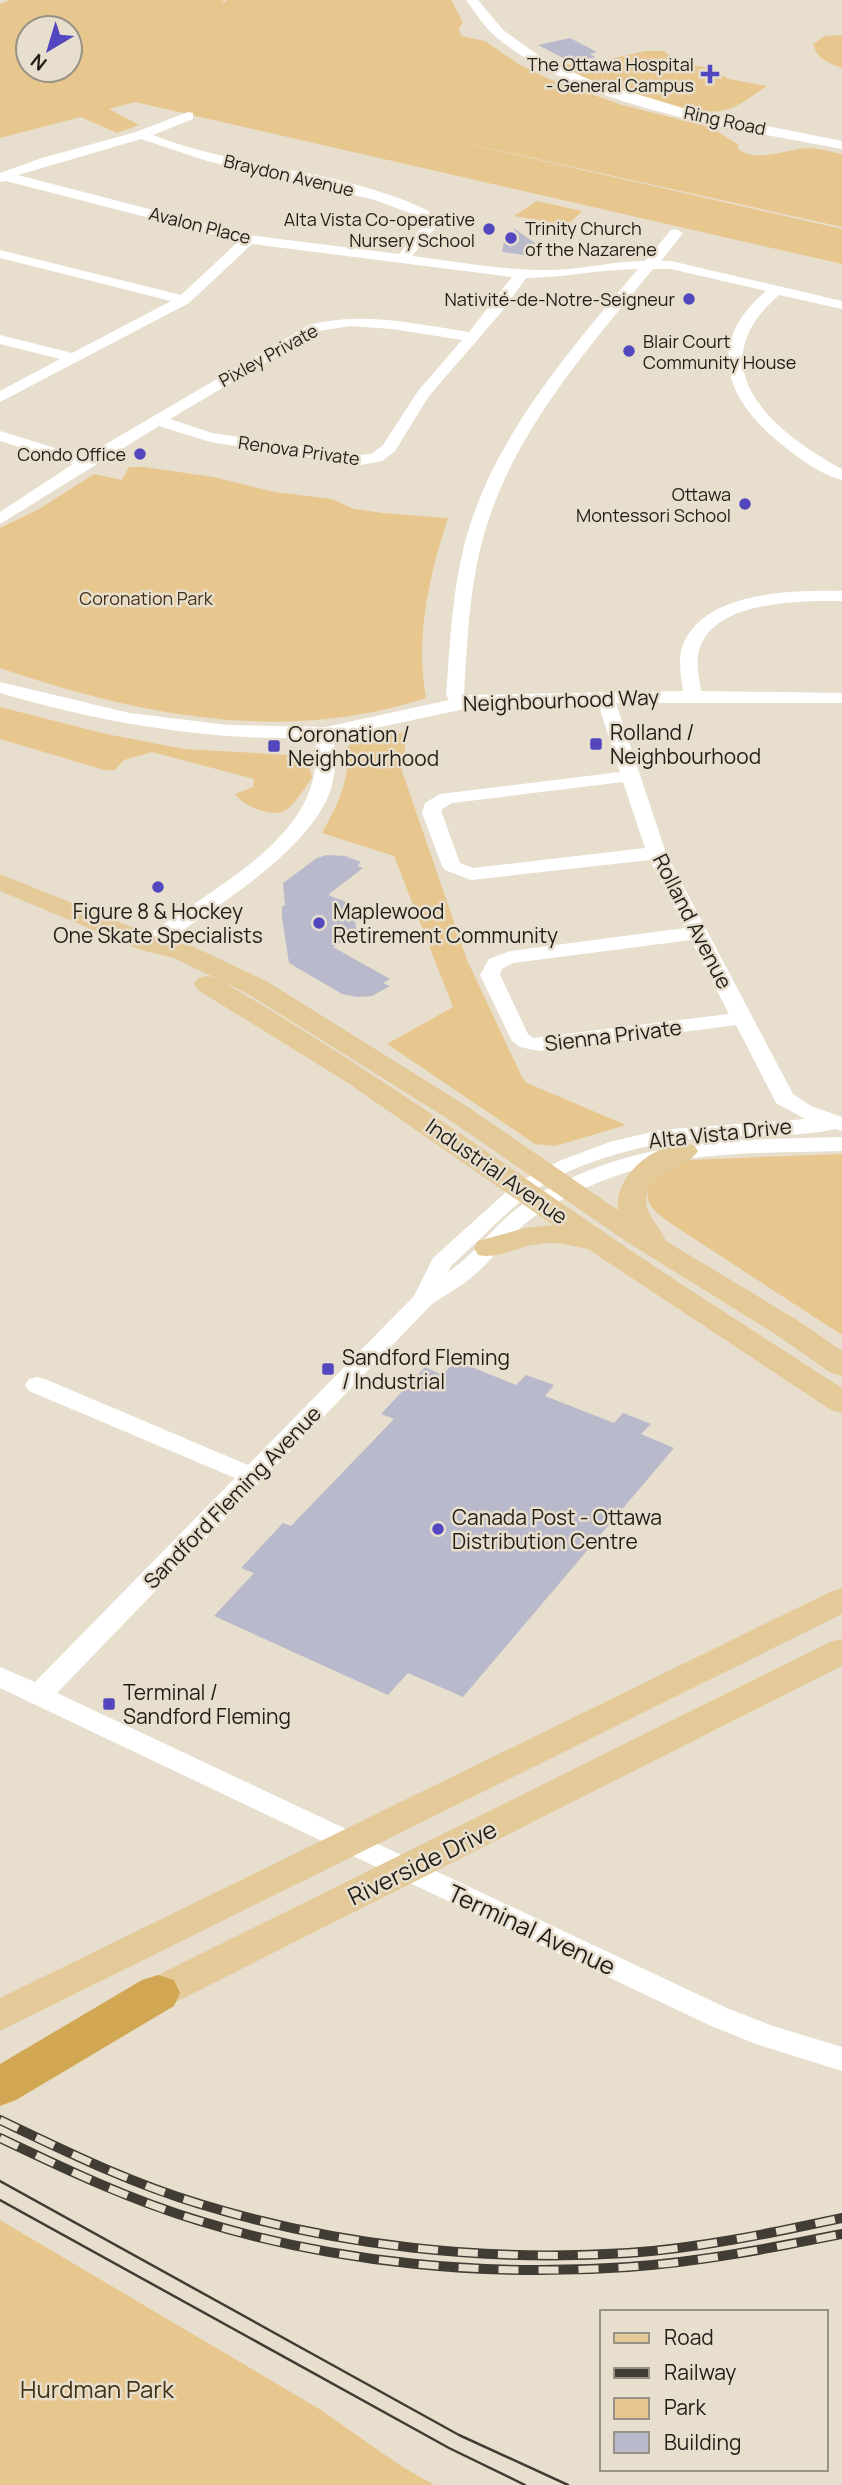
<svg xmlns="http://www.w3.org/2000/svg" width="842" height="2485" font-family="Manrope,sans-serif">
  <rect width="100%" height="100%" fill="#e7decd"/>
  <g fill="#e7c78e" fill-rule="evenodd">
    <path d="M10,0H224L221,4L227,0H451L463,22L459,29L461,36L485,41L520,65L549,79L622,105L710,127L739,145L737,148C756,164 786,149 808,148C819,148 831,152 842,154V227L371,122L842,229V264L135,102L109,109L139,125L117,133L81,117L0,138V4ZM28,28H70V70H28Z"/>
    <path d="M842,35V68C827,62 818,60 813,44L825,36Z"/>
    <path d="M646,51H664L678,64L705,67L729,79L767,86C753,95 737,109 720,111C686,116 588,84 560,64L594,66L605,60Z"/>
    <polygon points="537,201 582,211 568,225 514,216"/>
    <path d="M129,467H144L213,477L274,492L332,499L354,509L383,513L448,518C429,576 415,637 426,698C285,745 137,715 0,668V528L39,509L94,474L122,480Z"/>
    <path d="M0,707L106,734L184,749L292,755L308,762L312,778C304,788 296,803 286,810C273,819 243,806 235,794L253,787L254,779L152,752L124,760L115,770H104L0,739Z"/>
    <path d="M407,732L402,771L467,960L522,1077L527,1083L626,1125L555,1146L535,1144L387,1044L453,1007L394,856L322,833C337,805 351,781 346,748L355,741Z"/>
    <path d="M842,1154V1335L670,1223C648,1206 643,1203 652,1175L687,1160Z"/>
    <polygon points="0,2220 321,2410 398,2464 434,2485 0,2485"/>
  </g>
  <g fill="#b8b9cb">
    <polygon points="570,38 597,52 590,54 596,57 571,62 538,45"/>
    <polygon points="515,229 535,243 524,255 502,252 504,242"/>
    <polygon points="327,855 345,856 361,862 357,866 363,868 328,895 352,904 357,933 333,947 390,979 383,983 390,986 372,996 356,997 342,994 289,963 282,917 282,906 285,906 283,883 317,858"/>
    <polygon points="456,1361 516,1385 526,1375 554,1385 545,1396 614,1423 623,1413 651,1424 641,1434 674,1448 463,1697 408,1673 388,1695 214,1616 254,1573 241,1568 283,1523 291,1526 394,1419 381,1414 425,1367 442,1375"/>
  </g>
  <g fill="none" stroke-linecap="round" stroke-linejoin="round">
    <g fill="#fff" fill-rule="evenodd">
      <path d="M466,0H478L503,30L542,58L590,80L696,112L842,141V149C733,128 584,109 496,37C485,28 475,12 466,0Z"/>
      <path d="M188,112L193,113V119L153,135C242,170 343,169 429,211L436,227L412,256C459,262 506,271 553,270C584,269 614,261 645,261L671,230L676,229L683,233L661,261H671L842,301V309L779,295C696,367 772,431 842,469V480C822,475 801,460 786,448C728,403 701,346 766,291L671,269H653C586,351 509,437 482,542C469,592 467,644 464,695L683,691C681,677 678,661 682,647C703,591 792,590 842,591V601C801,601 717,600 700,647C695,661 699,677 701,691L842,693V703H616L666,853L793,1094L811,1106L842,1117V1131L835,1129C798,1138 751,1134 712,1137C653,1142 579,1158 530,1194C502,1215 477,1243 451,1266L448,1272C475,1254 493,1226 519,1207C536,1193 559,1183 580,1174C668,1137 748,1140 842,1137V1151C726,1154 641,1149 538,1214C513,1230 495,1258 472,1277C460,1287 445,1295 432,1304L57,1693L729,2009L773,2026L842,2047V2071L756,2044L709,2025L0,1688V1667L35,1682L235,1478L29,1391L25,1385L29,1379L37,1377L45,1379L248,1465L414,1296L433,1258L515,1184L559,1161L610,1142L659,1130L805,1119L776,1103L736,1025L539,1051L520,1047L512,1041L480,975L489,959L510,951L685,928L650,860L471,880L445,870L442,866L422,813L425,803L440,794L620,772L598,703L483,705L333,737C337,759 336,784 324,805C294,861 209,911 157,948H143L140,944C149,931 169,921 183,912C243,869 327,823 315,738C207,741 103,723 0,693V682L130,713L228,725L326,727L449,700L446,695C450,644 452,591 465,542C493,437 570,350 638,269C601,269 564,278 526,278L504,309L429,396L395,451L382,461L361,465L210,442L159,426L0,524V512L73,464L0,441V431L84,457L309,325C363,311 414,324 469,332L512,277L252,244L189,303L0,402V391L60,359L0,344V335L72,353L171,301L0,258V250L181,295L239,241L6,181L0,182V173L42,158L136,132ZM141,139L207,161L375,200L418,216L422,227L399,254L249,235L18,175ZM351,326L392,329L462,340L418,391L383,445L371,454L361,455L212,433L170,419L319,331ZM623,782L645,848L473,868L460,863L442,813V809L452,803ZM691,940L729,1014L533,1038L528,1034L500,975L502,969L513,963Z"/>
    </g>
    <g fill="#e4ca98" fill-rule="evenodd">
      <path d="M0,874L159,938L192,946L268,982L468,1107L618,1210C613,1174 661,1137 694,1145L698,1151C688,1166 664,1170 651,1184C637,1211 658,1221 666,1241L797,1320L842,1351V1376L831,1373L775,1334L627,1242L448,1119L248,994L174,958L141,950L0,891Z"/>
      <path d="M207,976L216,978C353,1057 481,1148 611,1237C687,1289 765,1338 842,1388V1413L831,1410L588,1249C571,1246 556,1241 538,1244C518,1246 499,1260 478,1255L474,1248L478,1241L525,1228L553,1225L348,1083L198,990L194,984L198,978Z"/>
      <polygon points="842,1588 842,1614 0,2031 0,1998 830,1592"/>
      <polygon points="842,1639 842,1666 154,2013 140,2017 126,2013 121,2002 126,1991 830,1642"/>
    </g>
    <polygon fill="#d2a753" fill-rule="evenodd" points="158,1975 174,1980 180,1993 174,2006 16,2100 0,2106 0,2064 142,1980"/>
    <g stroke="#413d35" stroke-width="2.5">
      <polyline points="0,2181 459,2435 568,2485"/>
      <polyline points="0,2200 449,2448 525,2485"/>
    </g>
    <defs>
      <g id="rail">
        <path d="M0,2120C65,2151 130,2183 200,2204C337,2246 485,2262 628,2253C701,2248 771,2233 842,2218"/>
        <path d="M0,2138C65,2169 130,2200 200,2221C336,2263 486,2277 628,2267C700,2262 771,2248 842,2234"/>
      </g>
    </defs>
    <use href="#rail" stroke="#413d35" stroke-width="10"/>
    <use href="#rail" stroke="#e7decd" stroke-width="7" stroke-dasharray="20" stroke-linecap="butt"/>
  </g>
  <g fill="#5347bf" stroke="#e7decd" stroke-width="2.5">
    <path d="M706.5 63.5h7v7h7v7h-7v7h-7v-7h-7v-7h7z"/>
    <circle cx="489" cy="229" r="7"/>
    <circle cx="511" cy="238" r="7"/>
    <circle cx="689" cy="299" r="7"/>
    <circle cx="629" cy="351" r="7"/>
    <circle cx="140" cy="454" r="7"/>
    <circle cx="745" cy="504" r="7"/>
    <rect x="589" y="737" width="14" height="14" rx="3.5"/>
    <rect x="267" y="739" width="14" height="14" rx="3.5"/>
    <circle cx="158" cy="887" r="7"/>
    <circle cx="319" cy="923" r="7"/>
    <rect x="321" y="1362" width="14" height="14" rx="3.5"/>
    <circle cx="438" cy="1529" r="7"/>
    <rect x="102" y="1697" width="14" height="14" rx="3.5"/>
  </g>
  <g text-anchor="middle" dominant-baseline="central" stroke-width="5" stroke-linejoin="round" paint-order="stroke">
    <g font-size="18" fill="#211e18" stroke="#e7decd" text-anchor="end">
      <text x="694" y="64">The Ottawa Hospital<tspan x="694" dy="21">- General Campus</tspan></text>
      <text x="475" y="219">Alta Vista Co-operative<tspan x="475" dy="21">Nursery School</tspan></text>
      <text x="525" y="228" text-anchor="start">Trinity Church<tspan x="525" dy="21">of the Nazarene</tspan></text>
      <text x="675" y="299">Nativité-de-Notre-Seigneur</text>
      <text x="643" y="341" text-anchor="start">Blair Court<tspan x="643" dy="21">Community House</tspan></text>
      <text x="126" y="454">Condo Office</text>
      <text x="731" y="494">Ottawa<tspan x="731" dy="21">Montessori School</tspan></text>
    </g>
    <g font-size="18" fill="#211e18" stroke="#e7decd">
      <text transform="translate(725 120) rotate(12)">Ring Road</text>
      <text transform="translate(289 175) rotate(13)">Braydon Avenue</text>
      <text transform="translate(200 225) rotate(14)">Avalon Place</text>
      <text transform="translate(268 355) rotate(-29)">Pixley Private</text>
      <text transform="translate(299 450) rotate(8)">Renova Private</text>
    </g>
    <g font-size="18" fill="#433314" stroke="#e7decd">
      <text x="146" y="598">Coronation Park</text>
    </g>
    <g font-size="21" fill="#211e18" stroke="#e7decd">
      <text transform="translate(561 700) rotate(-2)">Neighbourhood Way</text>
      <text transform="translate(693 921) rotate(63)">Rolland Avenue</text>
      <text transform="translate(613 1035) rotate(-7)">Sienna Private</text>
      <text transform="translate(720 1133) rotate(-6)">Alta Vista Drive</text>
      <text transform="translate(497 1171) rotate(35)">Industrial Avenue</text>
      <text transform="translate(232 1497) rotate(-46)">Sandford Fleming Avenue</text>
    </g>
    <g font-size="21" fill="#211e18" stroke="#e7decd" text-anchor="start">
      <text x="610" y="732">Rolland /<tspan x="610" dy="24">Neighbourhood</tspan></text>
      <text x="288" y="734">Coronation /<tspan x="288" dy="24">Neighbourhood</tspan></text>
      <text x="158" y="911" text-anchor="middle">Figure 8 &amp; Hockey<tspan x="158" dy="24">One Skate Specialists</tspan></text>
      <text x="333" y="911">Maplewood<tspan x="333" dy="24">Retirement Community</tspan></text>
      <text x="342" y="1357">Sandford Fleming<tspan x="342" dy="24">/ Industrial</tspan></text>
      <text x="452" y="1517">Canada Post - Ottawa<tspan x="452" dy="24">Distribution Centre</tspan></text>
      <text x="123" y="1692">Terminal /<tspan x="123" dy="24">Sandford Fleming</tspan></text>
    </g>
    <g font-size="24" fill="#211e18" stroke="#e7decd">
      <text transform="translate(422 1862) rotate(-26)">Riverside Drive</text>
      <text transform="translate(532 1929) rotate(25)">Terminal Avenue</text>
    </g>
    <g font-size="24" fill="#433314" stroke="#e7decd">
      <text x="97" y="2388">Hurdman Park</text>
    </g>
  </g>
  <rect x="600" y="2310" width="228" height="161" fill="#e7decd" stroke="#989185" stroke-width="2"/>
  <rect x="614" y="2333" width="35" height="10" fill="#e4ca98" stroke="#989185" stroke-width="2"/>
  <text x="664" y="2345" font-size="21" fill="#211e18">Road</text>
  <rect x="614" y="2368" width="35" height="10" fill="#413d35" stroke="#989185" stroke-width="2"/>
  <text x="664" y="2380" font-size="21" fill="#211e18">Railway</text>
  <rect x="614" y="2398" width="35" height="21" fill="#e7c78e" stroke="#989185" stroke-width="2"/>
  <text x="664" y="2415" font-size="21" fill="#211e18">Park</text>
  <rect x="614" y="2432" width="35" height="21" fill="#b8b9cb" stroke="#989185" stroke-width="2"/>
  <text x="664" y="2450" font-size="21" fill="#211e18">Building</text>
  <g transform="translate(49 49) rotate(218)"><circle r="33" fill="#e7decd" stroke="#989185" stroke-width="2"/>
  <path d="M0-5L12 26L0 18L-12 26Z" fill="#5347bf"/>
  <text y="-10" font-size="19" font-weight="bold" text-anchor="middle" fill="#211e18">N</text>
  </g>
</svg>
